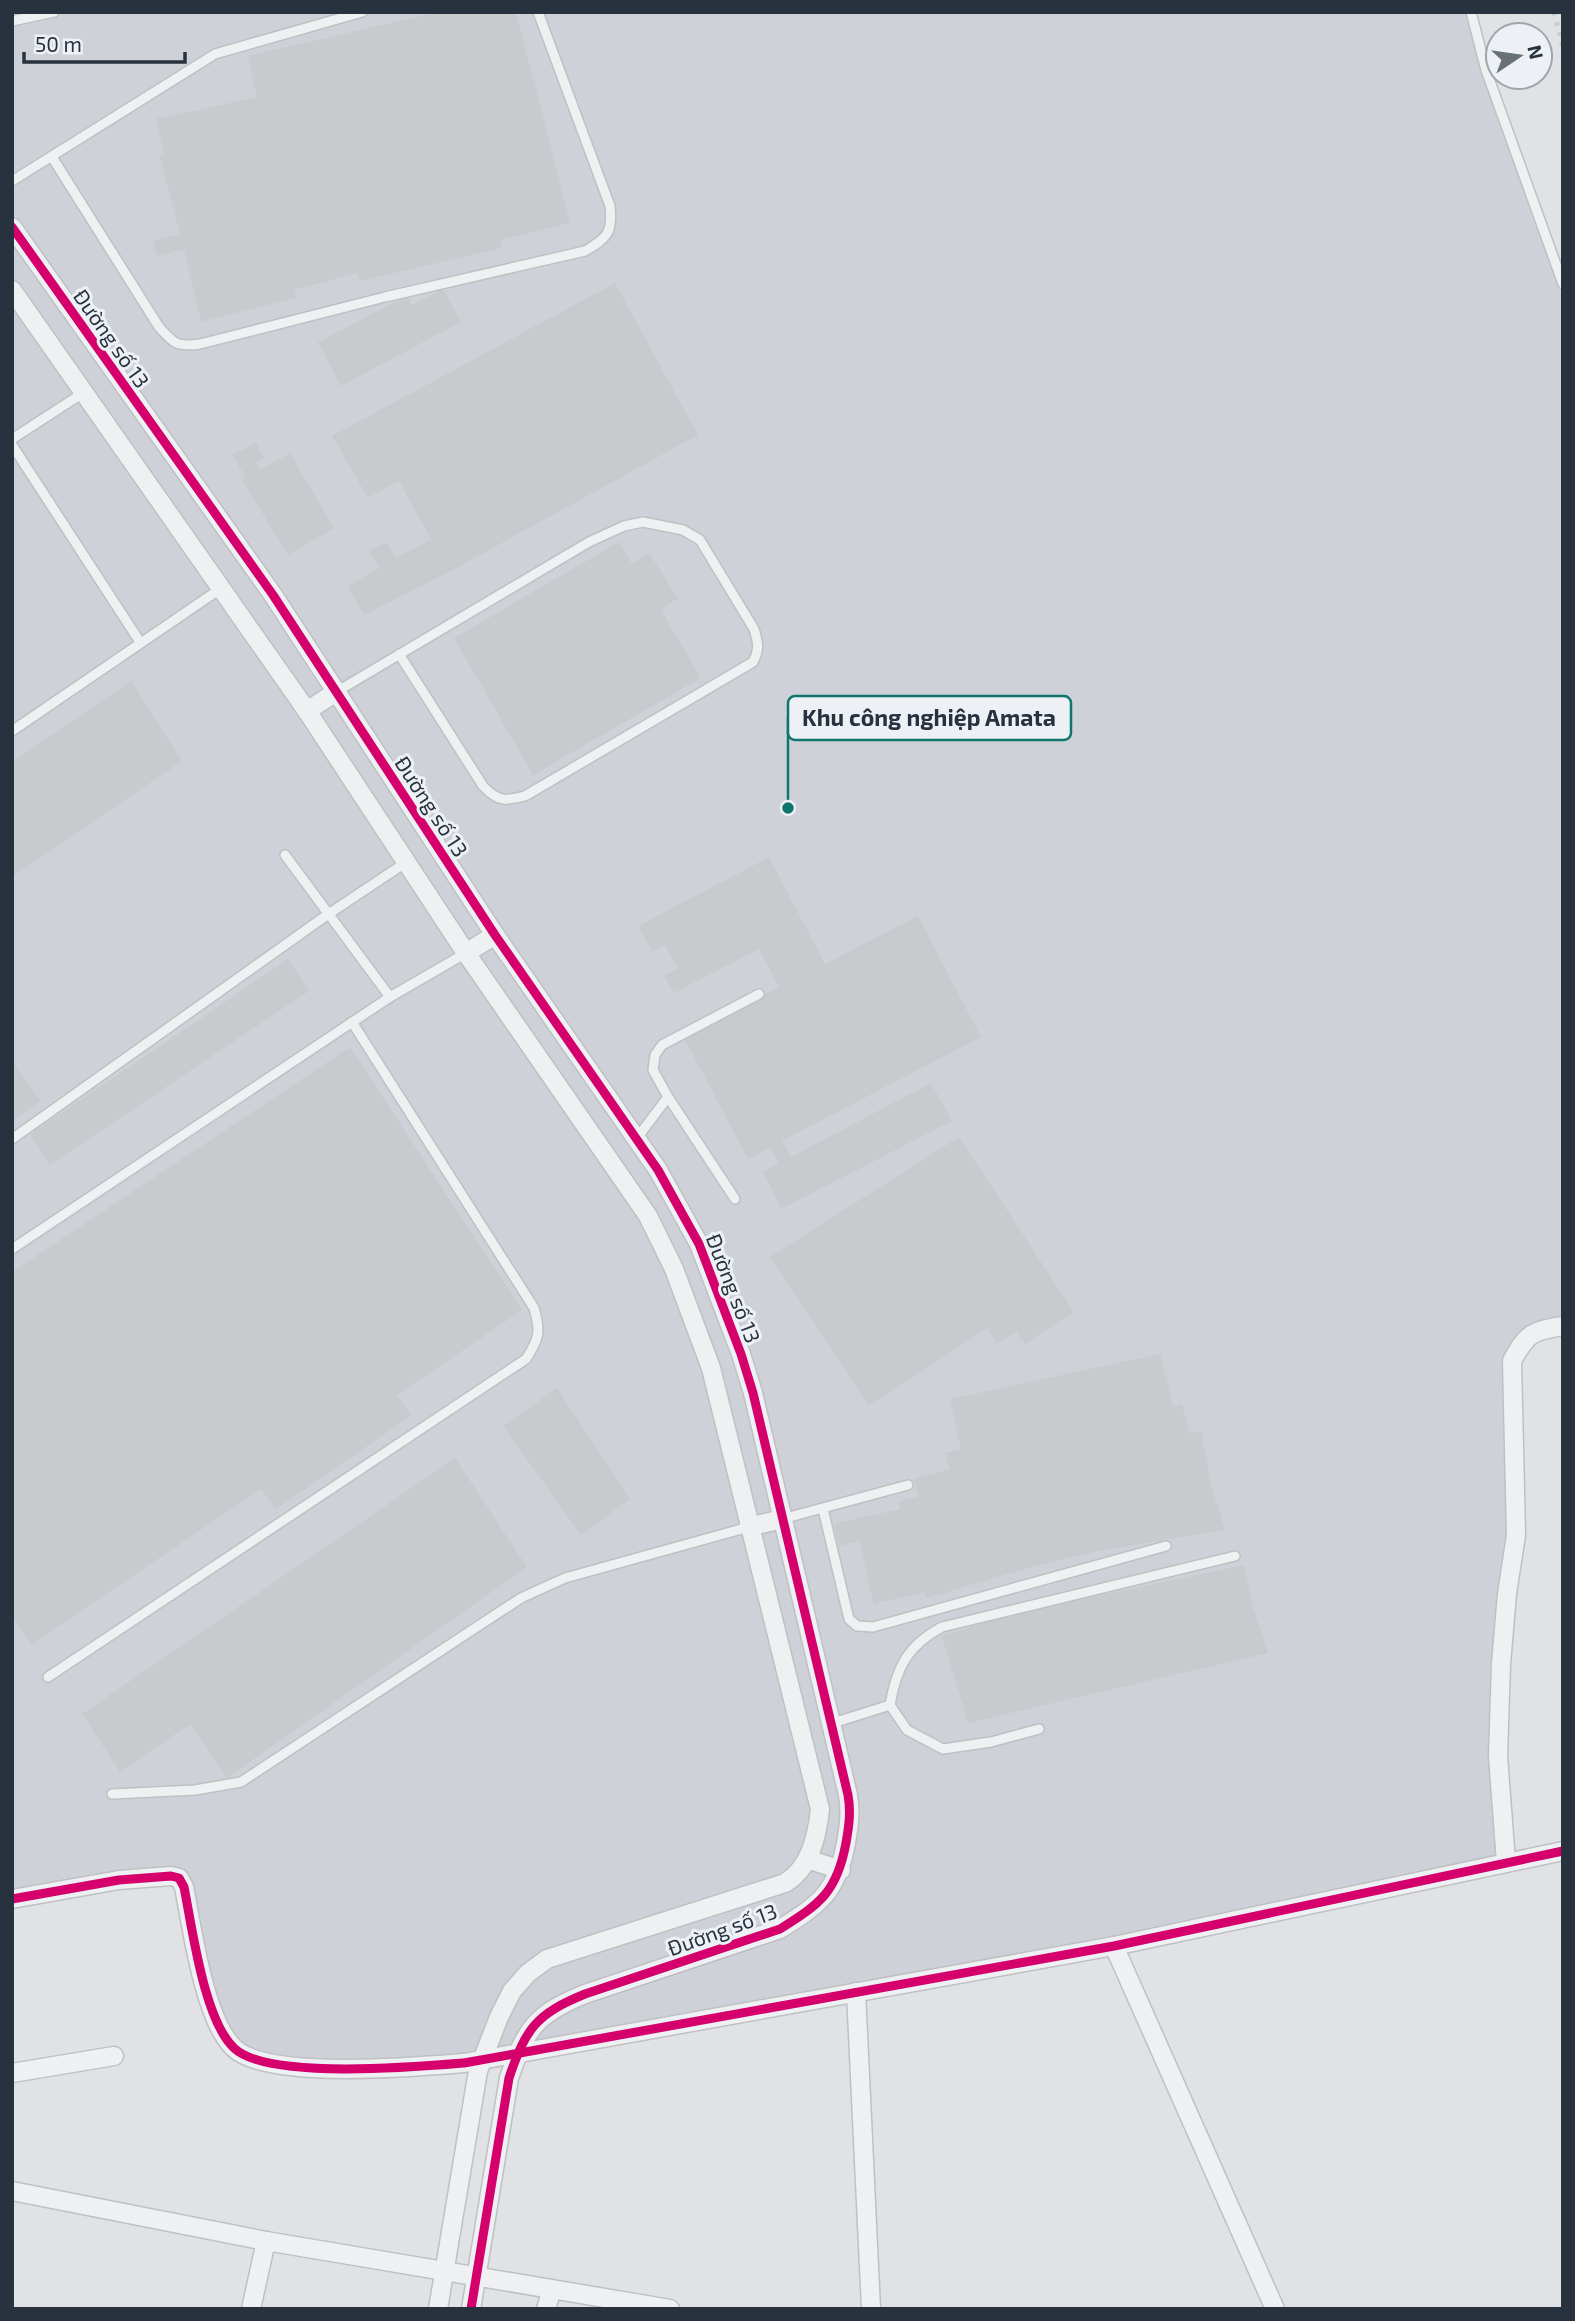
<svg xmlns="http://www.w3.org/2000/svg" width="1575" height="2321" font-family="'Exo 2',sans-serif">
  <rect width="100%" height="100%" fill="#e0e2e5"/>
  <polygon fill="#ced2d8" points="12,12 1466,12 1481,72 1518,168 1563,298 1563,1318 1548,1321 1519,1332 1505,1360 1508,1535 1498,1856 1110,1939 461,2056 393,2062 291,2059 264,2056 239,2043 220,2011 189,1879 12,1891"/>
  <g fill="#c8cacd">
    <polygon points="438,12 516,12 570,223 500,240 502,248 360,281 357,273 294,290 296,298 201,322 184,249 157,256 153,241 180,234 160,156 165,155 156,119 257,97 248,56"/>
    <polygon points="615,283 698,435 449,572 364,615 348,586 379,568 369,551 386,542 396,558 431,539 399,481 368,498 332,436"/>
    <polygon points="443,289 461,322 341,386 318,342 407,296 412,305"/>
    <polygon points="256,443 264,458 256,462 260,470 290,453 334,528 288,555 242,480 246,478 232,455"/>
    <polygon points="619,542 632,564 649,553 678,598 661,610 701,678 533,775 454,638"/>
    <polygon points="131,681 182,761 12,877 12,762"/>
    <polygon points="769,857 825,964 918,916 981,1037 782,1141 791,1157 931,1083 952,1121 781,1209 763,1171 779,1164 770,1148 748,1159 682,1034 779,987 759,949 674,993 664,976 678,968 665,945 652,952 638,926"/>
    <polygon points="288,959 309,991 50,1165 30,1134"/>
    <polygon points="350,1047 522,1310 397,1395 411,1416 276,1509 261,1489 31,1645 12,1617 12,1272"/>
    <polygon points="12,1060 40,1101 12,1121"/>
    <polygon points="959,1137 1074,1312 1025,1344 1016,1332 997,1344 987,1328 869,1406 770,1257"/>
    <polygon points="1160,1354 1173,1406 1182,1405 1189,1433 1201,1432 1212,1489 1225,1530 1097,1551 1043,1564 926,1598 924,1592 874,1604 859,1541 839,1546 834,1524 900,1509 898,1502 919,1496 914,1479 950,1469 945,1453 961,1449 950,1399"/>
    <polygon points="557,1388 630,1499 581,1535 503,1426"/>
    <polygon points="455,1458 527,1567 227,1778 190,1724 120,1772 82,1714"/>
    <polygon points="1244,1565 1253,1607 1268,1653 968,1723 942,1636 1011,1615 1063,1603"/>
  </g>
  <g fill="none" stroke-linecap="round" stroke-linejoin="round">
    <defs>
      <g id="lane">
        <polyline points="1471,12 1486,70 1563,284"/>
        <polyline points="12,21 54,12"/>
        <path d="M52,157L159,327C174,344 177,347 200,344L385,297L585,251C607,238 613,233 610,206L538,12"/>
        <polyline points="12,181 215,54 362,12"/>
        <polyline points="12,439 83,393"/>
        <polyline points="12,445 140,642"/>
        <path d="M336,692L589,542L624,526L643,522L683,530L700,540L754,629C758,642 760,649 753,662L525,796C505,801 498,802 483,786L399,654"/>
        <polyline points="12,731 220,589"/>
        <polyline points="285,855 390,997"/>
        <polyline points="637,1138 668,1097"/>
        <polyline points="12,1139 327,915 405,863"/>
        <polyline points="735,1199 668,1097 653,1070 655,1055 662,1045 759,994"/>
        <polyline points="12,1249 390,997 466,953"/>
        <polyline points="823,1509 849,1619 857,1626 873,1627 1166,1546"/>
        <polyline points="782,1519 908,1485"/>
        <path d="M48,1677L526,1359C539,1339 541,1332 534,1308L352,1022"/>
        <polyline points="830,1724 890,1705"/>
        <path d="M1039,1729L991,1742L943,1749L907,1730L890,1705C896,1668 908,1645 942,1627L1235,1556"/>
        <polyline points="112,1794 195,1790 241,1782 521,1598 565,1578 749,1527"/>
      </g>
      <g id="street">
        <path d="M12,227L273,595L495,935L658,1170L699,1244L741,1354L753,1393L848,1795C851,1812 849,1826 846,1843C837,1892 820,1904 780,1929L585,1994C536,2014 526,2028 509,2078L471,2309"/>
        <path d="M12,290L307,711L466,953L648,1216L674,1269L711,1368L820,1809C817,1837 810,1868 785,1883L547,1959L528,1973L512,1991L499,2017L478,2071L438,2309"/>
        <polyline points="307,711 336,692"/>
        <polyline points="466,953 495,935"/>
        <polyline points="749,1527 782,1519"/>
        <polyline points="807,1859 841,1870"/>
        <path d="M1506,1862L1498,1756L1501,1664L1507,1594L1516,1535L1512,1361C1527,1333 1532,1331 1563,1326"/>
        <path d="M12,1899L119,1880L171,1876L179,1878L184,1887C192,1927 204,2020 234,2048C267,2080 417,2067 464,2063L1114,1946L1563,1851"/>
        <polyline points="1114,1946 1275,2309"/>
        <polyline points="856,1992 871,2309"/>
        <polyline points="12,2073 114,2056"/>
        <polyline points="12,2191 266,2241 670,2309"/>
        <polyline points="251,2309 266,2241"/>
        <polyline points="546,2309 552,2289"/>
      </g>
    </defs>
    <use href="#lane" stroke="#bec0c3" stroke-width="12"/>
    <use href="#street" stroke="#bec0c3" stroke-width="21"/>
    <use href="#lane" stroke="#eff0f2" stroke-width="9"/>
    <use href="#street" stroke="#eff0f2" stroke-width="18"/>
    <polyline stroke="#c8cacd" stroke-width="5" stroke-dasharray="3.5 7" stroke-linecap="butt" points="1554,12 1563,48"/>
    <defs>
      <g id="cycleway">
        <path d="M12,227L273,595L495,935L658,1170L699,1244L741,1354L753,1393L848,1795C851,1812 849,1826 846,1843C837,1892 820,1904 780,1929L585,1994C536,2014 526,2028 509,2078L471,2309"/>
        <path d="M12,1899L119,1880L171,1876L179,1878L184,1887C192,1927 204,2020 234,2048C267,2080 417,2067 464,2063L1114,1946L1563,1851"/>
      </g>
    </defs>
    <use href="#cycleway" stroke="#edf1f5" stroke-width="13"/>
    <use href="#cycleway" stroke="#d6006c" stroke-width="9"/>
  </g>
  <g text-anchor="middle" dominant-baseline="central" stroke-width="6" stroke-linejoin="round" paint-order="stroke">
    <g font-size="21" fill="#27323e" stroke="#edf1f5">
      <text transform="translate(112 338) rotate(55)">Đường số 13</text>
      <text transform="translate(432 806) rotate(57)">Đường số 13</text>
      <text transform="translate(734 1288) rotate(69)">Đường số 13</text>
      <text transform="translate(722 1929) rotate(-20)">Đường số 13</text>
    </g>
  </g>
  <path fill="none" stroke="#0f766e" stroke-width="2.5" d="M788 808L788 718"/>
  <circle fill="#0f766e" stroke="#edf1f5" stroke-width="2.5" cx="788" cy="808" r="7"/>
  <rect fill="#edf1f5" stroke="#0f766e" stroke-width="2.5" x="788" y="696" width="283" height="44" rx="7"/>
  <g font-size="23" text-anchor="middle" font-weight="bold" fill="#27323e">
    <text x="929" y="726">Khu công nghiệp Amata</text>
  </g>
  <rect width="1575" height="2321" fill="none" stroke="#27323e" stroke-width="28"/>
  <g transform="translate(1519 56) rotate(77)"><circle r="33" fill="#edf1f5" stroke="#9ea5ac" stroke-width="2"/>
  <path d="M0-5L12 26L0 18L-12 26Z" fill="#687078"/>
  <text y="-10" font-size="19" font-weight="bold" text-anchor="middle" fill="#27323e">N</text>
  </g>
  <path d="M24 52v10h161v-10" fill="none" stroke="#27323e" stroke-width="3.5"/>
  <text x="35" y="52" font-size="21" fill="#27323e" stroke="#edf1f5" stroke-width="5" paint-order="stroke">50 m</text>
</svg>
